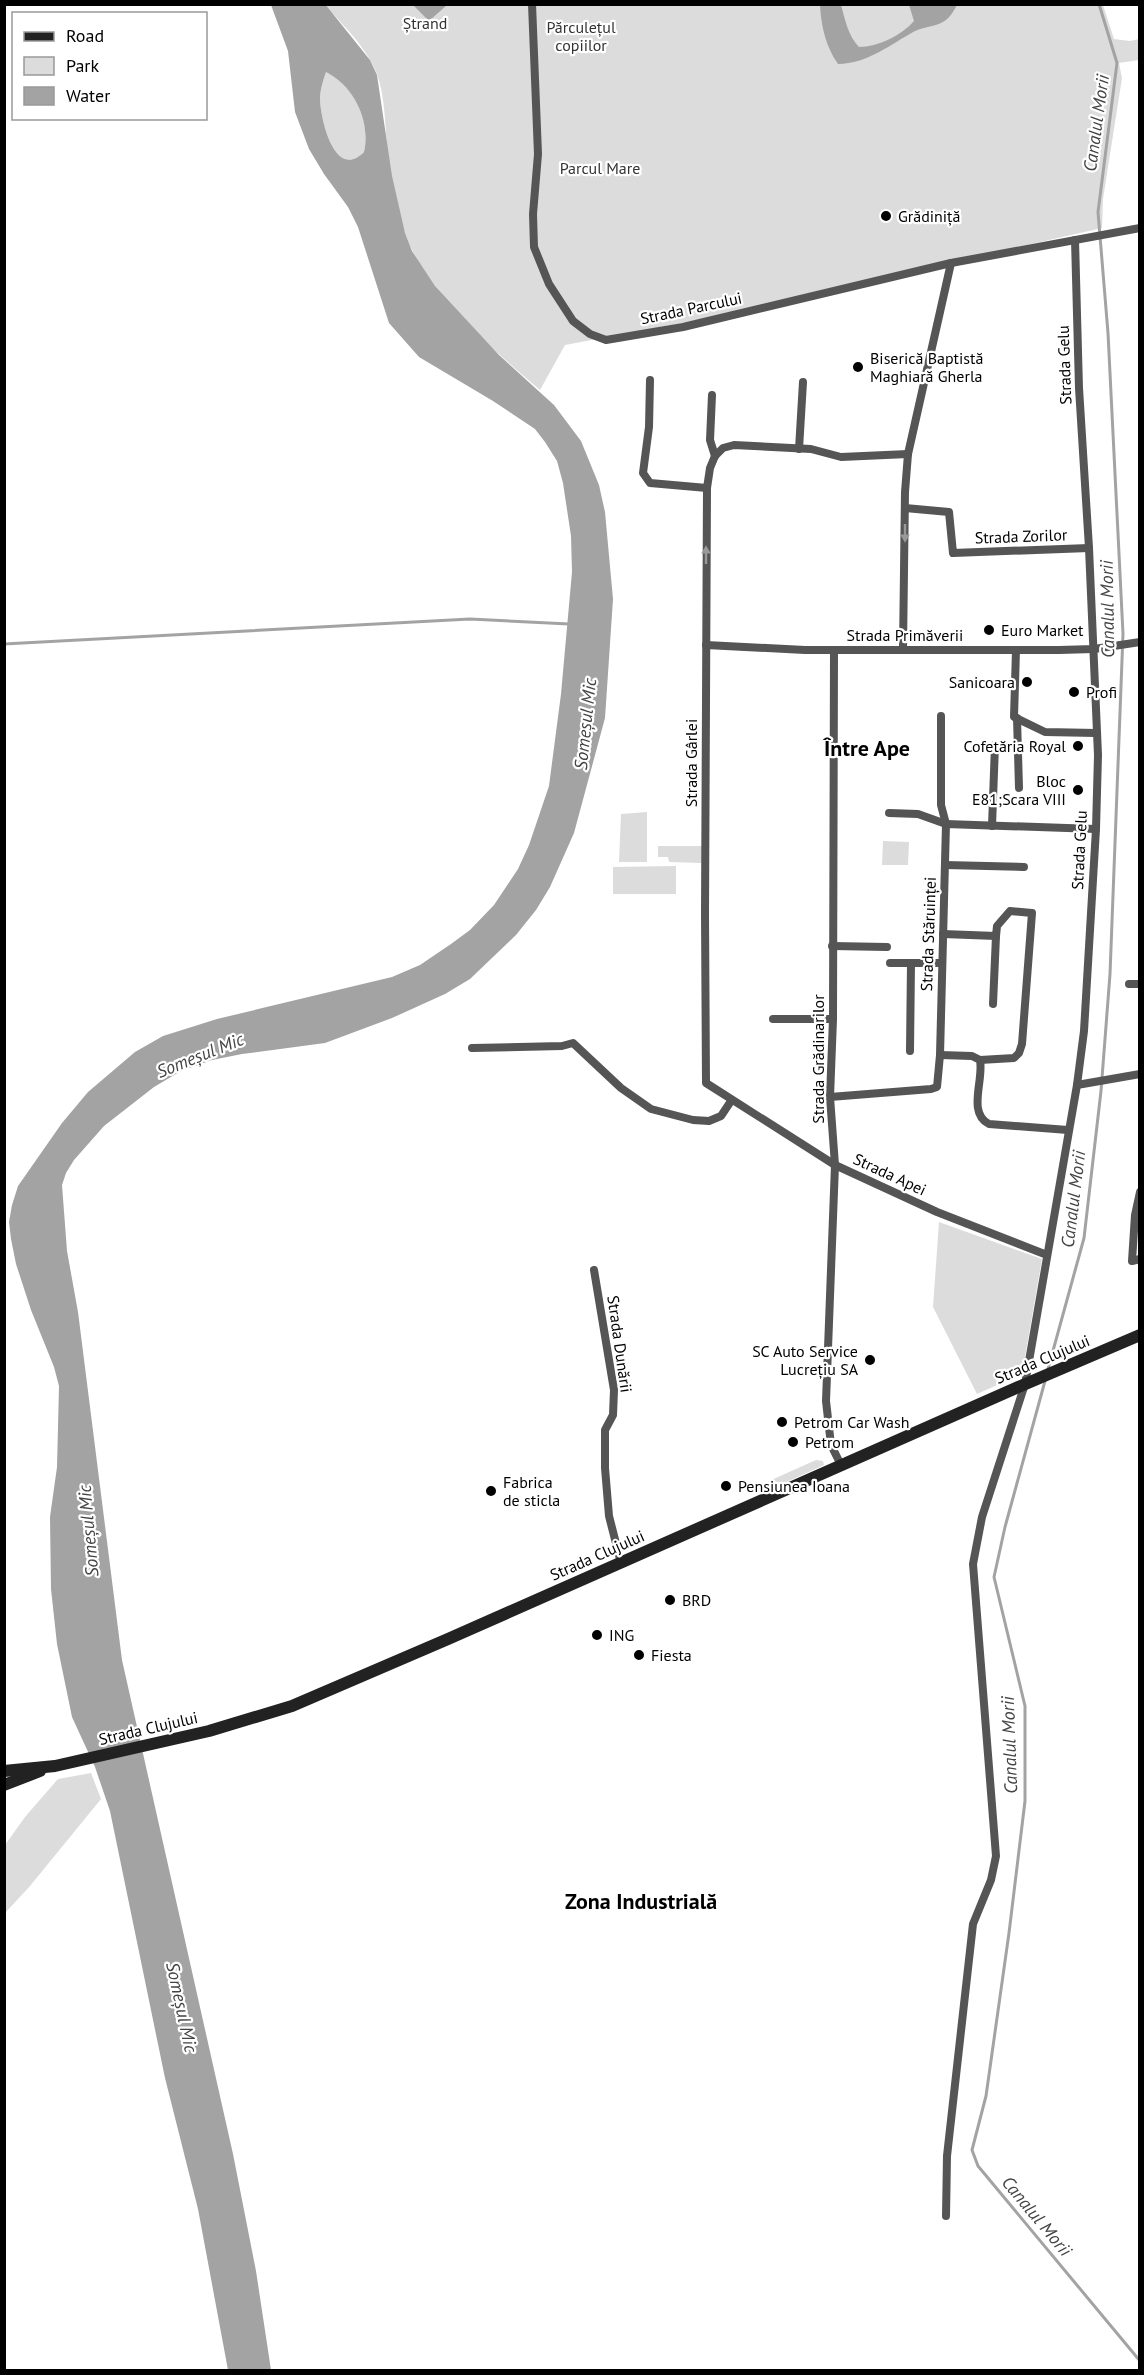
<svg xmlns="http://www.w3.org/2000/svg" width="1144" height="2375" font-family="'PT Sans',sans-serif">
  <rect width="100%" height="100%" fill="#fff"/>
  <g fill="#dcdcdc">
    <path d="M325,5H1103L1114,39L1130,41L1139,39V60L1119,63L1122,78L1103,199L1102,228L697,320L565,345L540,390C495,352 427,292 406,236C396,209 390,175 387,146C385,123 385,97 377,74C367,48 343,25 325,5Z"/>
    <path d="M326,72C354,86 371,120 364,152C335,181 321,121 320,100C320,90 323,81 326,72Z"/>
    <polygon points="647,812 647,862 619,862 621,814"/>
    <polygon points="883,841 909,842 908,865 882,865"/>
    <polygon points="658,846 703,846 702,863 669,862 668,857 658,857"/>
    <polygon points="676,866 676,894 613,894 613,867"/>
    <polygon points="939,1222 1042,1259 1022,1374 977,1394 933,1307"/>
    <polygon points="816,1460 823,1461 824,1465 767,1491 765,1489 769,1481"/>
    <polygon points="91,1773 101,1799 30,1886 5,1913 5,1845 25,1817 58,1779"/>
  </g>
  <g fill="#a3a3a3" fill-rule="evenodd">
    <path d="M325,4L370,60L377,75L392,176L405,233L412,251L435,286L499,355L554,405L581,441L599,485L605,512L613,599L605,718L574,833L550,887L536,910L516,935L470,979L445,994L392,1018L325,1043L242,1054L212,1060L181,1071L154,1087L104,1126L74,1160L66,1173L62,1185L67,1251L78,1312L122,1660L233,2154L256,2271L271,2370H228L198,2209L165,2078L110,1811L95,1767L72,1717L57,1644L51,1589L50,1517L57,1467L59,1386L54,1367L31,1310L16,1264L11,1239L9,1222L12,1205L18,1186L62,1123L88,1092L135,1052L163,1036L217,1019L392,977L420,965L451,944L470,930L494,905L518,869L529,845L549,786L561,694L572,572L571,536L563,483L557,461L545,442L535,429L493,401L419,357L389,323L358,227L348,207L324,174L309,149L295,112L288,51L271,5ZM326,72C354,86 371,121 364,152C335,181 321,121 320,100C320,90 323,81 326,72Z"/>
    <polygon points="413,5 447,5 429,21"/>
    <path d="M820,5H841C845,19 848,36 859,47C878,47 902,35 914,21L909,5H957C954,10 951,16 946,20C937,27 925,26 915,31C891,44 867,64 838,64C826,47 821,26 820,5Z"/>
  </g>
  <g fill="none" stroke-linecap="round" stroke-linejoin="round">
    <g stroke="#a3a3a3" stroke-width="3">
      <polyline points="4,644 470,619 569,624"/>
      <polyline points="1048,1369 1084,1238 1101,1091 1110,974 1123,634 1108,333 1098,212 1117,63 1099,4"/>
      <polyline points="1045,1381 1005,1527 994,1577 1025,1706 1025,1801 1009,1933 986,2096 972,2150 978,2166 1140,2361"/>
    </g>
    <g stroke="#555" stroke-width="8">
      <polyline points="532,4 538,154 533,214 534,247 549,284 573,321 590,334 606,340 683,327 951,263 1140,228"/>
      <polyline points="650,380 649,427 643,473 650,483 707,488"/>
      <polyline points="712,395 710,440 715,456"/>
      <polyline points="799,449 803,382"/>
      <polyline points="908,454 841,457 811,449 734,445 723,448 715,456 710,468 707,488 705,914 706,1083 835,1165 937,1212 1047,1255"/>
      <polyline points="905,508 949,512 953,553 1089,548"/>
      <polyline points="706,645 805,650 1059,650 1094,649 1140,642"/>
      <polyline points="903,649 905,492 908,454 951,263"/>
      <polyline points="834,650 833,1019 830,1097 835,1165 826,1401 831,1445 841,1465"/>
      <polyline points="1016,650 1014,717 1045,732 1096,733"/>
      <polyline points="941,716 941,805 946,824"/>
      <polyline points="1017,718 1019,788"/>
      <polyline points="889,813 918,814 946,824"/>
      <polyline points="992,826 995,745"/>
      <polyline points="945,865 1024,867"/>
      <polyline points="943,934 996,936 997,926 1010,911 1032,913 1022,1044 1019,1053 1014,1058 980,1060"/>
      <polyline points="832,946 887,947"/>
      <polyline points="890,963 941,963"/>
      <polyline points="1129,984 1140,984"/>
      <polyline points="993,1004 996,936"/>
      <polyline points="773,1019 833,1019"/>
      <polyline points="472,1048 562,1046 573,1043 621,1088 651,1109 693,1120 709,1121 721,1116 731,1101"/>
      <polyline points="910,1051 911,963"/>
      <path d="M940,1055L972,1056L980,1060C984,1080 967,1113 989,1124L1068,1130"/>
      <polyline points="1077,1085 1140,1074"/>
      <polyline points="830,1097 931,1089 937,1087 940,1055 946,824 1096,829"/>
      <polyline points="1140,1192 1135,1215 1132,1261 1140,1259"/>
      <polyline points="594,1270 614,1390 613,1415 605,1430 605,1468 609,1516 621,1563"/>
      <polyline points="946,2216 947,2156 973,1924 991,1880 996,1856 973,1564 982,1517 1025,1384 1077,1085 1084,1031 1096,829 1098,755 1089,548 1079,388 1075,240"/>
    </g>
    <g stroke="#222" stroke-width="12">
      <polyline points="4,1771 55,1766 209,1731 292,1706 448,1639 1016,1388 1140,1335"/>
      <polyline points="4,1785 40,1771"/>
    </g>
  </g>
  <defs><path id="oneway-solid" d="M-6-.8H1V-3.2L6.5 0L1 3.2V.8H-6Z" transform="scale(1.5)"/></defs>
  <g fill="#999">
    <use href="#oneway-solid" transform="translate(905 533) rotate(90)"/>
    <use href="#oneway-solid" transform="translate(706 555) rotate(-90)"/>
  </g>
  <g fill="#000" stroke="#fff" stroke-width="2">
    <circle cx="886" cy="216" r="6"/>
    <circle cx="858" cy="367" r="6"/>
    <circle cx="989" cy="630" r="6"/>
    <circle cx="1027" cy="682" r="6"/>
    <circle cx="1074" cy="692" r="6"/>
    <circle cx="1078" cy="746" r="6"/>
    <circle cx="1078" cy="790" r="6"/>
    <circle cx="870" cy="1360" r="6"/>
    <circle cx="782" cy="1422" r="6"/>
    <circle cx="793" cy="1442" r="6"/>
    <circle cx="726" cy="1486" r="6"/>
    <circle cx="491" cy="1491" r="6"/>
    <circle cx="670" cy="1600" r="6"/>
    <circle cx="597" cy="1635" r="6"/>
    <circle cx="639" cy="1655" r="6"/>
  </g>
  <g text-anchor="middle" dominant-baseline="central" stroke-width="4.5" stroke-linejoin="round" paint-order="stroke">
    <g font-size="16" fill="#333" stroke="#fff">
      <text x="425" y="23">Ștrand</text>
      <text x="581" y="27">Părculețul<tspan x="581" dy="18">copiilor</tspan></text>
      <text x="600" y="168">Parcul Mare</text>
    </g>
    <g font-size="16" fill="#000" stroke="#fff" text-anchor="start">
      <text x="898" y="216">Grădiniță</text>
      <text x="870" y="358">Biserică Baptistă<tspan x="870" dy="18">Maghiară Gherla</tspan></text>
      <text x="1001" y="630">Euro Market</text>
      <text x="1015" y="682" text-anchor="end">Sanicoara</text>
      <text x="1086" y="692">Profi</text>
      <text x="1066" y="746" text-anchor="end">Cofetăria Royal</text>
      <text x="1066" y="781" text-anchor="end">Bloc<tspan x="1066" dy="18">E81;Scara VIII</tspan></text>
      <text x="858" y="1351" text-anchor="end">SC Auto Service<tspan x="858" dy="18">Lucrețiu SA</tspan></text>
      <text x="794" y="1422">Petrom Car Wash</text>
      <text x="805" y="1442">Petrom</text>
      <text x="503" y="1482">Fabrica<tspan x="503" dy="18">de sticla</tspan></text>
      <text x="738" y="1486">Pensiunea Ioana</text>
      <text x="682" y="1600">BRD</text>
      <text x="609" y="1635">ING</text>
      <text x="651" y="1655">Fiesta</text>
    </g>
    <g font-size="16" fill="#000" stroke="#fff">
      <text transform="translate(691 308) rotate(-12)">Strada Parcului</text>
      <text transform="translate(1064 365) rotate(-92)">Strada Gelu</text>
      <text transform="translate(1021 536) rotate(-2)">Strada Zorilor</text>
      <text x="905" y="635">Strada Primăverii</text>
      <text transform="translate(691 763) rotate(-90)">Strada Gârlei</text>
      <text transform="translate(1079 850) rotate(-87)">Strada Gelu</text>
      <text transform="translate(928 934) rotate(-88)">Strada Stăruinței</text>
      <text transform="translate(818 1059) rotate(-90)">Strada Grădinarilor</text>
      <text transform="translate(890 1174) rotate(25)">Strada Apei</text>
      <text transform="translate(620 1344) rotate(82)">Strada Dunării</text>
      <text transform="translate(1042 1359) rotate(-23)">Strada Clujului</text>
      <text transform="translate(597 1555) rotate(-24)">Strada Clujului</text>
      <text transform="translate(148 1728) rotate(-13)">Strada Clujului</text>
    </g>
    <g font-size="18" font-style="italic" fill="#444" stroke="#fff">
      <text transform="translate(1096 123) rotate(-82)">Canalul Morii</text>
      <text transform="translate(1107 609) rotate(-91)">Canalul Morii</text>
      <text transform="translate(585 724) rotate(-84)">Someșul Mic</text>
      <text transform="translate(200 1055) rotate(-22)">Someșul Mic</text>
      <text transform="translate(1073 1199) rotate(-83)">Canalul Morii</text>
      <text transform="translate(88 1531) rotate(-95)">Someșul Mic</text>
      <text transform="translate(1009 1745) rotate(-92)">Canalul Morii</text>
      <text transform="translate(182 2007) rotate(78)">Someșul Mic</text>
      <text transform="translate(1037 2216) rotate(50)">Canalul Morii</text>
    </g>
    <g font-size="22" font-weight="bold" fill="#000" stroke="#fff">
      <text x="867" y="748">Între Ape</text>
      <text x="641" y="1901">Zona Industrială</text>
    </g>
  </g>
  <rect width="1144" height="2375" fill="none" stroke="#000000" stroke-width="12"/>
  <rect x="12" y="12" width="195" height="108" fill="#ffffff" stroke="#999999" stroke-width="1.5"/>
  <rect x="24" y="32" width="30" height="9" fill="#222222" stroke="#999999" stroke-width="1.5"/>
  <text x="66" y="42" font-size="18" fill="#000000">Road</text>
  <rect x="24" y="57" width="30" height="18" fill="#dcdcdc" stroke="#999999" stroke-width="1.5"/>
  <text x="66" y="72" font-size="18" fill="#000000">Park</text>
  <rect x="24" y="87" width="30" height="18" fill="#a3a3a3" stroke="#999999" stroke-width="1.5"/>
  <text x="66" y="102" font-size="18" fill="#000000">Water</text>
</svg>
